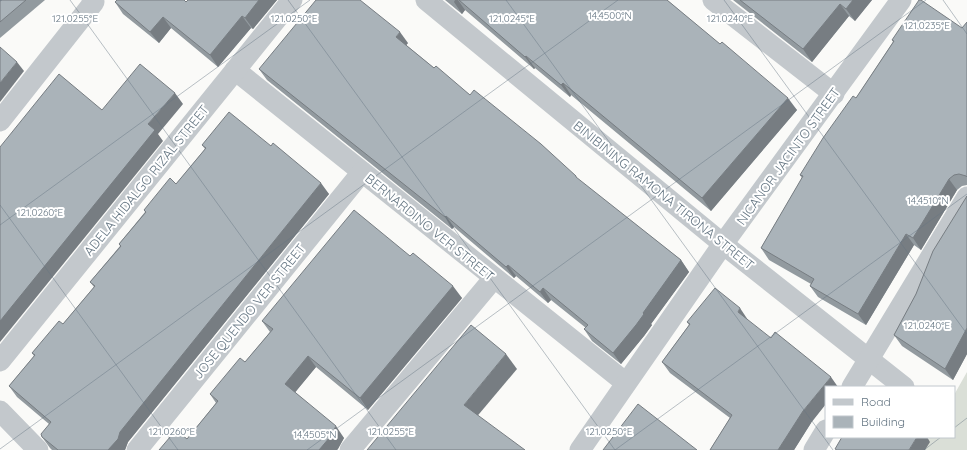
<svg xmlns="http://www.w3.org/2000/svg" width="967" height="450" font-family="Quicksand,sans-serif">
  <rect width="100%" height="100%" fill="#fafaf8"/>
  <polygon fill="#dadfd7" points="967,372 967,450 921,450 929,437 954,437 954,395"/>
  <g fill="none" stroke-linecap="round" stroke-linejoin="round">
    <g stroke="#c3c8cc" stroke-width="21">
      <polyline points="426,0 723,244 904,387"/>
      <polyline points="713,0 834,94"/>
      <polyline points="235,70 626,383"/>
      <polyline points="0,121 94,2 92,0"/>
      <polyline points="0,361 292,0"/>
      <polyline points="852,387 967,197"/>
      <polyline points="0,411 38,450"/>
      <polyline points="137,450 362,172"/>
      <polyline points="350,450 494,278"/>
      <polyline points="580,450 723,244 901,0"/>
      <polyline points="814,450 826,430"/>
    </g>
  </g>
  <g fill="#929a9f">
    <polygon points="0,0 45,0 0,38"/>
    <polygon points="116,0 184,0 186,2 277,0 253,29 251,28 218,67 171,28 159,43 123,14 115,2 116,1"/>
    <polygon points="445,0 667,0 797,110 711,211 571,95 570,97 535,68 534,69 465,10 462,14"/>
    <polygon points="733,0 872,0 855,21 849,16 812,62"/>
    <polygon points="967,22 967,185 962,186 957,190 921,250 914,245 866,325 818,297 810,286 811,284 769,260 761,248 802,178 800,175 856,98 893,42 892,40 962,28"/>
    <polygon points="408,43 406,45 434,68 470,95 681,260 689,272 651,324 652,325 644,336 621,364 592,341 584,329 586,328 551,300 548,303 516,276 514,278 454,227 452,229 267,80 259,69"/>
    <polygon points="202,145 271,146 329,194 128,442 125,450 52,450 50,448 42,437 49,424 17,397 9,386 34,356 32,353 63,324 94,287 90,282 120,246 119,244 145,212 144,210 176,184 205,149"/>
    <polygon points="967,196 967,354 953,380 902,346 894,335 916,294"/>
    <polygon points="410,256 462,298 368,410 316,367 295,392 344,438 337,450 159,450 187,439 216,403 210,394 245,362 270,332 262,321"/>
    <polygon points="748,320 811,423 794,450 710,450 730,418 670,373 662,362 689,325 687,322"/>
  </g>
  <g fill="#777d82">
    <polygon points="259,0 277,0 253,29 245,18"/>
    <polygon points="455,0 458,0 465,10 462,14 454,2"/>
    <polygon points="853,0 872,0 855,21 846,9"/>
    <polygon points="840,4 849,16 812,62 803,49"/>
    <polygon points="242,16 251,28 218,67 210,55"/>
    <polygon points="163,17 171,28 159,43 150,32"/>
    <polygon points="400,32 408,43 404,48 396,37"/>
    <polygon points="526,56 535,68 534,69 525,57"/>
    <polygon points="17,62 24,71 0,102 0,83"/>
    <polygon points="563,83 571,95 570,97 561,85"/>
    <polygon points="175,93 183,104 158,134 163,141 0,342 0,321 148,124"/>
    <polygon points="788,98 797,110 711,211 702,198"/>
    <polygon points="949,179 957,190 921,250 913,238"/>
    <polygon points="321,183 329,194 128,442 125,450 108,450 120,432"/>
    <polygon points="446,216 454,227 452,229 445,217"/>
    <polygon points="906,234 914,245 866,325 858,314"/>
    <polygon points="681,260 689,272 651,324 652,325 644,336 621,364 613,353"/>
    <polygon points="508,265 516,276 514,278 506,267"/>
    <polygon points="453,286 462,298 368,410 360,398"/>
    <polygon points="543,288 551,300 548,303 540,292"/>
    <polygon points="740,308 748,320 746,323 738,312"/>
    <polygon points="967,328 967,354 953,380 945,369"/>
    <polygon points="506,354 517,369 474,420 464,405"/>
    <polygon points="308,356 316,367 293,395 285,384"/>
    <polygon points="831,377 838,387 826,387 826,404 811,423 794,450 778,450 803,411"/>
    <polygon points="336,426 344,438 338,449 337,450 319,450"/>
    <polygon points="917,437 927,437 930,442 925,450 909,450"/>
  </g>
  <g fill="#aab3b9" stroke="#777d82">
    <polygon points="0,0 26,0 0,22"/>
    <polygon points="117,0 184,0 186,2 188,0 259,0 245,18 242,16 210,55 163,17 150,32 115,2"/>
    <polygon points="316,0 360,0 400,32 396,37 434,68 436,66 470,95 474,90 541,144 576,176 576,177 681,260 643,313 644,314 636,325 613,353 584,329 588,325 543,288 540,292 508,265 506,267 446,216 445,217 259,69"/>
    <polygon points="459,0 667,0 720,44 722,42 788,98 702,198 563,83 561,85 526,56 525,57"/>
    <polygon points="740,0 853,0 846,9 840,4 803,49"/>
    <polygon points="919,0 921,0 962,28 967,22 967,177 966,176 959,174 954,175 949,179 913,238 906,234 858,314 810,286 814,279 761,248 803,176 800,175 823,138 853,96 856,98 894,41 892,40"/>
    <polygon points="0,47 17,62 0,83"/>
    <polygon points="140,64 175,93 148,124 155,130 0,321 0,147 59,74 102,110"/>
    <polygon points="229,112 271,146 273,143 321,183 120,432 118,439 108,450 58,450 42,437 41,434 51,422 9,386 35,355 32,353 59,321 63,324 95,286 90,282 121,246 119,244 146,212 144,210 170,178 176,184 206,148 202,145"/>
    <polygon points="967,196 967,328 945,369 894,335 916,294 933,251"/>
    <polygon points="354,210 410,256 413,253 453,286 360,398 308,356 285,384 336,426 330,437 319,450 159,450 176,430 187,439 218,401 210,394 240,358 245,362 273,329 262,321"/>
    <polygon points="715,288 740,308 738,312 771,338 775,332 831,377 803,411 778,450 710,450 732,415 662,362 690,324 687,322"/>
    <polygon points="471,325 506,354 464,405 525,450 367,450"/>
    <polygon points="638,404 697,450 603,450"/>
    <polygon points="842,437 917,437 909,450 837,450 835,449"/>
  </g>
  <path fill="none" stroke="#657683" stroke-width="1" stroke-opacity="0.45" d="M70,0L396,450M288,0L615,450M506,0L833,450M724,0L967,334M943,0L967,34M0,1L2,0M0,205L178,450M0,225L310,0M954,428L967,418M0,449L618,0M307,450L926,0M615,450L967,194M924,450L941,437"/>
  <g text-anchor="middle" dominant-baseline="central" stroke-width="4" stroke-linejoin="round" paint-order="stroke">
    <g font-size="13" fill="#657683" stroke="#fff">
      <text transform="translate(788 156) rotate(-54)">NICANOR JACINTO STREET</text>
      <text transform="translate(146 180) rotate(-51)">ADELA HIDALGO RIZAL STREET</text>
      <text transform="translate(664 195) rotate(39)">BINIBINING RAMONA TIRONA STREET</text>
      <text transform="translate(430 227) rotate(39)">BERNARDINO VER STREET</text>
      <text transform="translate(249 311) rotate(-51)">JOSE QUENDO VER STREET</text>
    </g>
  </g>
  <g font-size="10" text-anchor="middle" fill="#657683" stroke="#fff" stroke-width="4" stroke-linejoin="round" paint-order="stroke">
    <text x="610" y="19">14.4500°N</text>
    <text x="75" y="22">121.0255°E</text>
    <text x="294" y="22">121.0250°E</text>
    <text x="512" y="22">121.0245°E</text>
    <text x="730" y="22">121.0240°E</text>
    <text x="927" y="29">121.0235°E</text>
    <text x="928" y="204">14.4510°N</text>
    <text x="40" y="216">121.0260°E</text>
    <text x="927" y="329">121.0240°E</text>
    <text x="172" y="435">121.0260°E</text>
    <text x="391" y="435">121.0255°E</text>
    <text x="609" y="435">121.0250°E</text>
    <text x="315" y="438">14.4505°N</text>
  </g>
  <rect x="825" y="386" width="130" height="52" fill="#ffffff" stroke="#c1c8cd"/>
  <rect x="833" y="399" width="20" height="6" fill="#c3c8cc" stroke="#c1c8cd"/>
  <text x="861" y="406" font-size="12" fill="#657683">Road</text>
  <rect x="833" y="416" width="20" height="12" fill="#aab3b9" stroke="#c1c8cd"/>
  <text x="861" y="426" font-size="12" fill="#657683">Building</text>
</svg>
